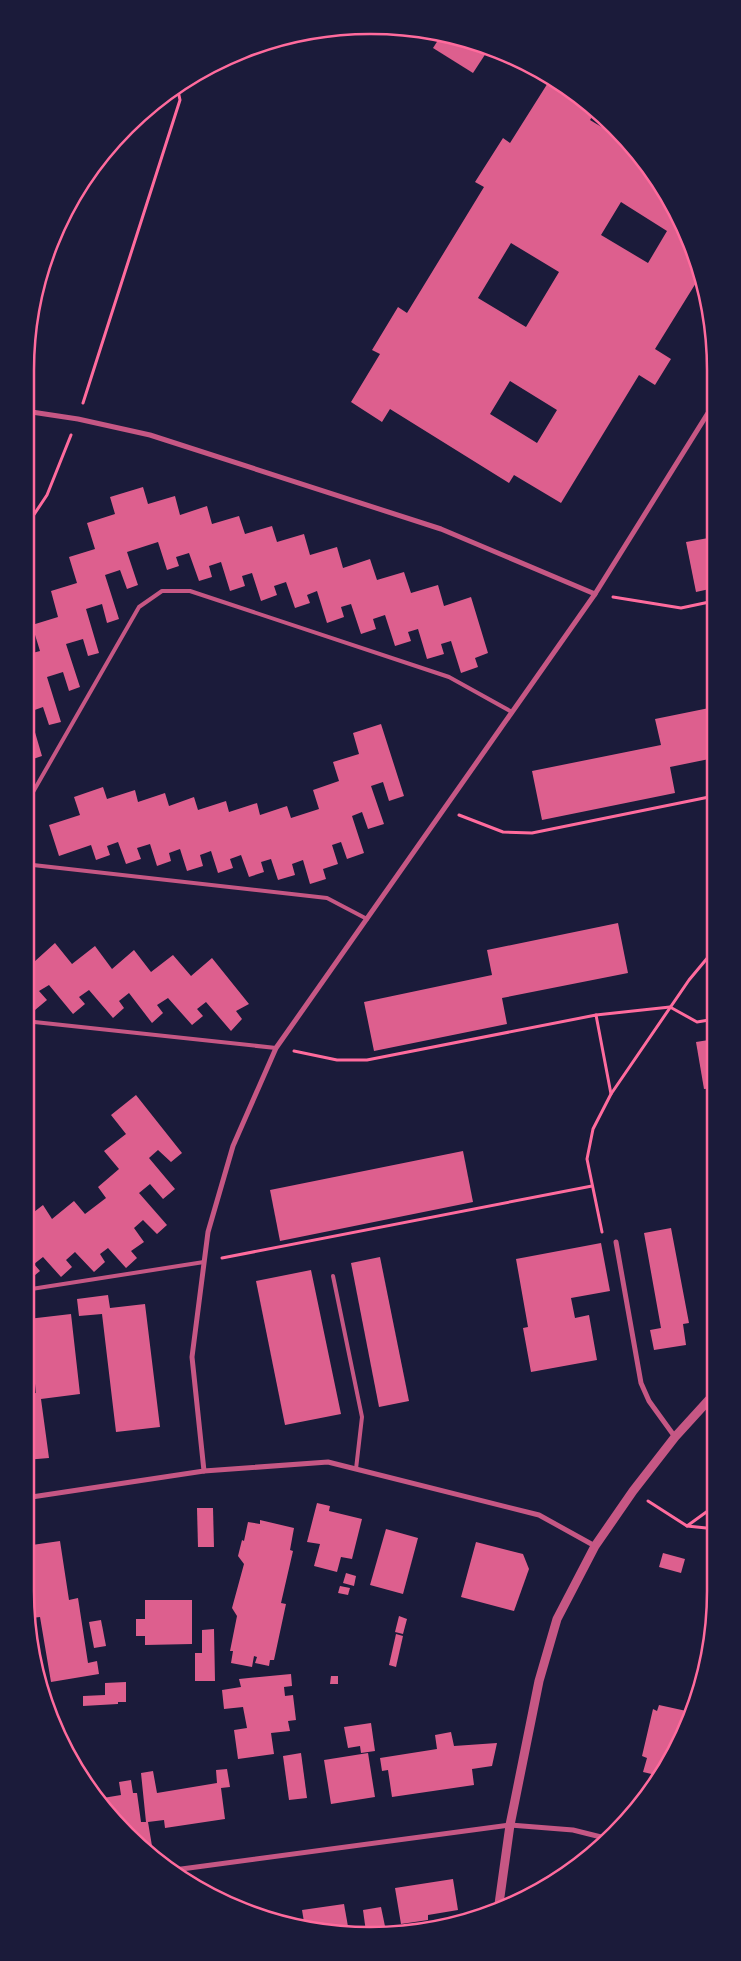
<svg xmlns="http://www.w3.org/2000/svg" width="741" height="1961" font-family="'Roboto Condensed',sans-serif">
  <rect width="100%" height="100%" fill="#1b1b3a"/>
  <g fill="#dd5f8e" fill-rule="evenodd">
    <polygon points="442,34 460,37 488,50 473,73 433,48"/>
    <path d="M551,78L562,83L595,112L590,120L633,146L680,218L699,278L655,349L671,359L655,385L639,375L561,503L514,475L509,483L390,409L382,422L351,402L380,354L372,350L398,307L407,313L484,187L475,182L503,138L510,143ZM621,202L667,231L648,263L601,235ZM511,243L559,272L526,327L478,298ZM510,381L557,410L537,443L490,414Z"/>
    <polygon points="143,487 148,504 175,496 180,515 207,506 212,524 239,516 245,534 272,526 277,542 304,534 310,555 337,547 343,568 370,559 377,580 404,572 411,593 438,585 444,606 471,597 488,653 475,658 478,667 461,673 451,641 441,644 444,654 427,659 418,629 408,632 411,641 395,646 385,615 373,619 376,629 361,634 351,604 341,607 344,617 327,623 317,591 307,595 310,603 295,608 286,582 274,586 277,595 261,601 252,573 242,576 245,586 230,591 221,562 209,566 212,577 199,581 189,553 176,557 179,566 167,570 158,542 127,552 138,585 127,589 120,570 105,575 119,619 107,623 102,604 86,609 99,653 88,656 83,639 66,644 80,687 69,691 63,672 47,677 61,722 49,725 43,707 29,712 42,756 30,760 25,743 25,655 40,651 32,625 58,617 51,591 77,583 69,557 95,549 87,523 115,514 110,497"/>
    <polygon points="714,537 714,588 696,592 686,542"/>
    <polygon points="714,707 714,758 670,767 675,793 542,820 532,771 661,745 655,719"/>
    <polygon points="381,724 404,796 389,801 383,782 371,786 384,824 368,829 362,812 352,816 364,853 347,859 341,842 332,845 338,864 323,869 326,879 310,884 303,860 292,864 295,875 278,880 271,859 261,862 264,872 249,877 241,855 230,859 233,868 218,873 211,851 200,855 203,866 187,871 180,849 169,853 171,861 157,866 150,844 137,848 141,859 126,864 118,842 107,846 110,855 96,860 91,845 59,856 49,825 80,815 74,797 103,787 107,799 135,790 138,802 165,793 169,806 194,797 198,810 226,801 229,812 257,803 260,815 287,806 291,818 319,809 313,790 339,781 333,762 359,754 353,733"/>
    <polygon points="618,923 628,973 502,998 507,1024 374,1051 364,1002 492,975 487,950"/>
    <polygon points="55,943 72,964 95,946 112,969 134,950 151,972 173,955 191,976 212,958 249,1004 236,1011 242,1019 231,1031 206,1002 197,1009 203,1016 192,1025 168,998 157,1005 163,1013 152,1023 129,993 119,1001 124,1008 113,1018 89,990 79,997 85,1004 73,1014 49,985 39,991 47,1000 35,1010 25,999 25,951 34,962"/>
    <polygon points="715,1039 715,1088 704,1089 696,1042"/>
    <polygon points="136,1095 182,1153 171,1162 158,1150 149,1158 175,1189 163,1199 150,1184 139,1193 167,1225 157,1234 143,1220 134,1228 144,1242 131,1251 137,1258 126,1268 108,1248 100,1254 105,1262 94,1272 75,1252 66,1260 72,1267 61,1277 43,1257 34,1264 40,1271 29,1280 25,1276 25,1219 43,1205 52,1219 74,1201 85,1214 106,1198 98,1187 119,1169 104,1151 126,1134 111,1115"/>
    <polygon points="715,1109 715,1126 714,1126 711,1110"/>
    <polygon points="463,1151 473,1202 280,1241 270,1190"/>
    <polygon points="671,1228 689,1323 683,1324 686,1345 654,1350 650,1330 661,1328 644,1233"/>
    <polygon points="601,1243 610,1291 571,1298 575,1318 589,1315 597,1360 531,1372 523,1328 528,1327 516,1259"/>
    <polygon points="380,1257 409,1401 379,1407 351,1263"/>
    <polygon points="311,1270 341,1414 285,1425 256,1281"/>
    <polygon points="108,1295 110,1308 145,1304 160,1427 116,1432 102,1314 79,1316 77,1299"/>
    <polygon points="71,1314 80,1394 41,1399 49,1458 25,1460 25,1394 36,1393 28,1319"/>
    <polygon points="317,1503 330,1506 329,1511 362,1519 352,1559 341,1557 337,1572 314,1566 320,1544 307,1542"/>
    <polygon points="197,1508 213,1508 214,1547 198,1547"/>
    <polygon points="260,1520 294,1528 290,1550 293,1551 281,1603 286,1604 274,1660 270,1660 269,1666 255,1663 257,1657 254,1656 252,1667 231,1663 233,1651 230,1651 237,1616 232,1608 244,1564 238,1556 242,1540 244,1541 248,1522 260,1524"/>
    <polygon points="386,1529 418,1538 403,1594 370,1585"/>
    <polygon points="60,1541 69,1600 78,1598 88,1663 97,1661 99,1674 51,1682 40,1617 32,1618 25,1576 25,1546"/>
    <polygon points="476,1542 523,1554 529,1569 514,1611 461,1597"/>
    <polygon points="663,1553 685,1559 681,1573 659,1567"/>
    <polygon points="346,1573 356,1576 354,1586 343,1583"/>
    <polygon points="340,1586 350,1588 348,1595 338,1593"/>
    <polygon points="145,1600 192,1600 192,1644 145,1645 145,1636 136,1636 136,1619 145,1619"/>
    <polygon points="399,1616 407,1619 403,1634 395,1632"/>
    <polygon points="101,1620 106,1646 94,1648 89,1622"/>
    <polygon points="214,1629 215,1681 195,1681 195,1653 202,1653 202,1630"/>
    <polygon points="396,1634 403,1636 396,1667 389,1665"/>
    <polygon points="291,1674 292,1686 284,1687 285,1696 293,1695 296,1720 288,1721 290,1731 271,1733 274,1754 238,1759 234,1730 247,1728 243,1707 224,1709 222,1690 241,1687 239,1679"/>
    <polygon points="331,1676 338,1676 338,1684 330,1684"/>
    <polygon points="126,1682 126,1702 118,1702 118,1704 83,1706 83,1696 105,1695 105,1683"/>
    <polygon points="659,1705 691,1712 680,1744 660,1776 643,1772 647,1758 642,1756 653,1709 657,1711"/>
    <polygon points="371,1723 375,1751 361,1753 360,1746 348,1748 344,1727"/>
    <polygon points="451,1732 454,1746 497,1743 492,1766 472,1769 474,1785 392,1797 388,1770 382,1771 380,1758 437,1749 435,1735"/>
    <polygon points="301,1753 307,1798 289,1800 283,1756"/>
    <polygon points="368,1753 375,1797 331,1804 324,1760"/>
    <polygon points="227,1769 230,1787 221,1788 225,1819 165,1828 164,1820 148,1822 152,1846 145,1847 134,1838 134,1834 130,1834 111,1818 97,1799 121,1795 119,1782 131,1780 133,1793 137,1793 141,1822 146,1822 141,1773 153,1771 157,1793 217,1783 216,1770"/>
    <polygon points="453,1879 458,1910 428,1915 428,1920 401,1924 395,1888"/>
    <polygon points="344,1904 349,1932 325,1933 305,1928 302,1910"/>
    <polygon points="381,1907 386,1931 366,1932 363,1910"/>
    <polygon points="252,1909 253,1915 243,1910"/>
  </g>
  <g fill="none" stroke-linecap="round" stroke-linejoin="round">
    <g stroke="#ff6b9d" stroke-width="3">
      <polyline points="126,128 143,111"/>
      <polyline points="83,403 180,100 177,86"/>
      <polyline points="25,528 47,495 71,435"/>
      <polyline points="613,597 681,608 714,601"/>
      <polyline points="459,815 503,832 532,833 714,796"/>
      <polyline points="596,1015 670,1007 697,1022 715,1019"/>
      <polyline points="294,1051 337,1060 367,1060 596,1015 611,1094"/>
      <polyline points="602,1232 587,1159 593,1129 611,1094 689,980 714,950"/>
      <polyline points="222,1258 592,1186"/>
      <polyline points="648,1501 687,1526 716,1505"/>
      <polyline points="687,1526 716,1529"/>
    </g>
    <g stroke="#c65784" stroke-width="4">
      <polyline points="25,806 139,607 162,591 190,591 449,677 512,712"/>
      <polyline points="25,858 33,865 327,898 367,919"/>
      <polyline points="25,1021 276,1048"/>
      <polyline points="333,1276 362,1417 356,1469"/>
      <polyline points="25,1290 204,1262"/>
    </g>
    <g stroke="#c65784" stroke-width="5">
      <polyline points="25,411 78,419 150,435 441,529 595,594"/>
      <polyline points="616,1242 641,1383 649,1401 675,1437"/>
      <polyline points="204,1471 192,1357 208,1232 233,1146 276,1048 595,594 713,405"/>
      <polyline points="25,1498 204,1471 328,1462 539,1515 595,1546"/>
      <polyline points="174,1870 510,1825 573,1830 605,1838"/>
    </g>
    <polyline stroke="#c65784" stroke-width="9" points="498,1911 510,1825 539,1681 557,1619 595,1546 633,1491 675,1437 716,1392"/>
  </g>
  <path d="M0 0H741V1961H0ZM370 34H371A336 336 0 0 1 707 370V1591A336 336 0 0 1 371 1927H370A336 336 0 0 1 34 1591V370A336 336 0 0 1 370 34Z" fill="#1b1b3a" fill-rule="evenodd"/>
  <path fill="none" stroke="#ff6b9d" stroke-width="2.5" d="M370 34H371A336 336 0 0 1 707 370V1591A336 336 0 0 1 371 1927H370A336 336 0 0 1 34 1591V370A336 336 0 0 1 370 34Z"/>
</svg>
